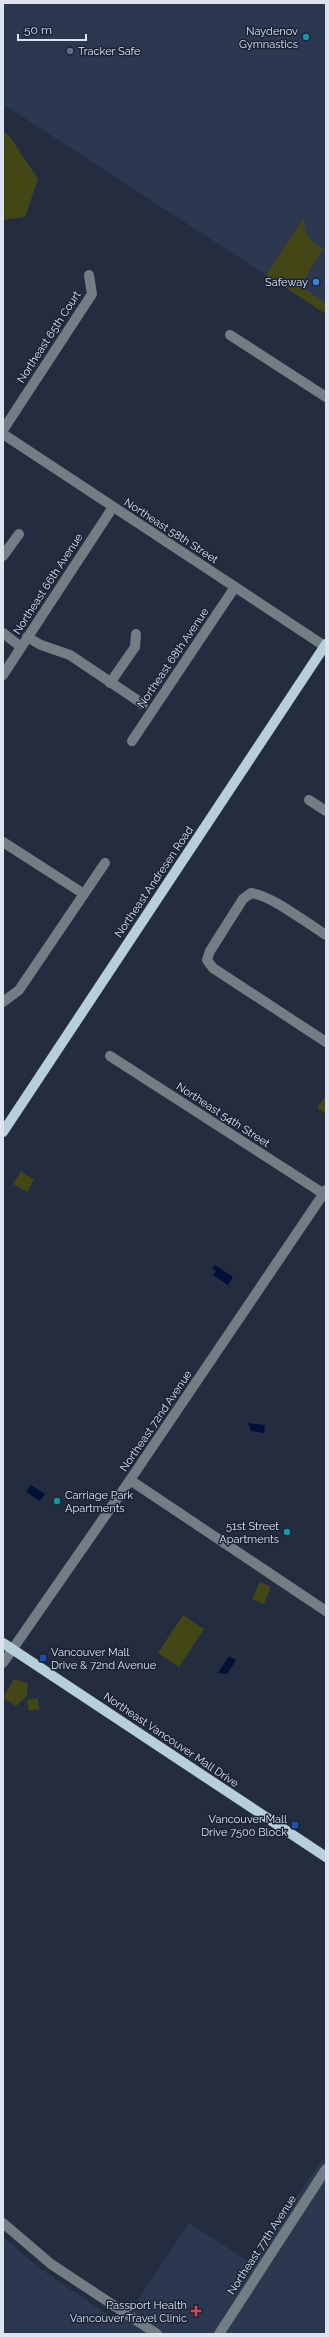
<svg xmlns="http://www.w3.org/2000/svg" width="329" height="2337" font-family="Raleway,sans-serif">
  <rect width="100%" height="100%" fill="#242d40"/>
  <g fill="#2c3850">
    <polygon points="3,3 326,3 326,314 3,104"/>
    <polygon points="322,2160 326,2163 326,2334 3,2334 3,2237 39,2268 122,2324 189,2223 251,2263"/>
  </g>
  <g fill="#434615">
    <polygon points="3,131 10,137 38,179 25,217 3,220"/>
    <path d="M304,217C304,235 309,239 323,249L300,286L326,303V314L266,275Z"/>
    <polygon points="326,1095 326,1114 317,1108"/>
    <polygon points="21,1171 34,1180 27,1192 13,1184"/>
    <polygon points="260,1582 271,1587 264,1604 252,1599"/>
    <polygon points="183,1615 204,1629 179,1667 158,1653"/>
    <polygon points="14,1679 28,1683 27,1696 16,1706 3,1698"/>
    <polygon points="38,1698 39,1709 29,1711 27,1700"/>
  </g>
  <g fill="#001137">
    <polygon points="215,1265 233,1277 228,1285 213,1275 216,1271 212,1269"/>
    <polygon points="248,1423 265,1425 264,1433 251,1431"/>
    <polygon points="31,1485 45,1494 40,1501 26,1492"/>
    <polygon points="229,1656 236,1660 227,1674 218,1673"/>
  </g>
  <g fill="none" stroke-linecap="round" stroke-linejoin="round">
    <g stroke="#727e84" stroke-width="10">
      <polyline points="230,335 326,397"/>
      <polyline points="3,430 92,294 89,275"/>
      <polyline points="3,434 326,647"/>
      <polyline points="3,556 19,534"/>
      <polyline points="3,633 21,647"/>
      <polyline points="27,637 41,645 70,655 143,704"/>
      <polyline points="3,675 113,507"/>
      <polyline points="110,683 135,647 136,634"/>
      <polyline points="132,741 235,587"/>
      <polyline points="309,800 326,811"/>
      <polyline points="3,842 84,894"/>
      <path d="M326,935C308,924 271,895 251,893L243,899L210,951L207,960L213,968L326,1042"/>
      <polyline points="3,1002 19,990 105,863"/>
      <polyline points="110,1056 324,1194"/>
      <polyline points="130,1480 326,1611"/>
      <polyline points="3,1663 130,1480 326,1190"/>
      <polyline points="3,2223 51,2264 157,2334"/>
      <polyline points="219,2334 326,2169"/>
    </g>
    <g stroke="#b7cfdb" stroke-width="10">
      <polyline points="3,1132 326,644"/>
      <polyline points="3,1643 326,1857"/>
    </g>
  </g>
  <g fill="#0f9aa8" stroke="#1a2335" stroke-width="1.5">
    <circle cx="306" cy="37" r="4"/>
    <circle cx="57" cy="1501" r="4"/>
    <circle cx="287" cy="1532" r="4"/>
  </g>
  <circle fill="#5c6f8a" stroke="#1a2335" stroke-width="1.5" cx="70" cy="51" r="4"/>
  <circle fill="#3f7fe0" stroke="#1a2335" stroke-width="1.5" cx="316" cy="282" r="4"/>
  <g fill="#1a4fb4" stroke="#1a2335" stroke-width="1.5">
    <rect x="39" y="1654" width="8" height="8" rx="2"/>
    <rect x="291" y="1821" width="8" height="8" rx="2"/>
  </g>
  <path fill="#e0444e" stroke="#1a2335" stroke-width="1.5" d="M194 2305h4v4h4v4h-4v4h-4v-4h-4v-4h4z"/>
  <g text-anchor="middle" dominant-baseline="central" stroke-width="3" stroke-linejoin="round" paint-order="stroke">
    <g font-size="11" fill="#dde3ef" stroke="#1a2335" text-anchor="end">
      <text x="298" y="31">Naydenov<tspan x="298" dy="13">Gymnastics</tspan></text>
      <text x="78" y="51" text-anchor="start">Tracker Safe</text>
      <text x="308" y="282">Safeway</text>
      <text x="65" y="1495" text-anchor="start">Carriage Park<tspan x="65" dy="13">Apartments</tspan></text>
      <text x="279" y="1526">51st Street<tspan x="279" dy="13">Apartments</tspan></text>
      <text x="51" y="1652" text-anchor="start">Vancouver Mall<tspan x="51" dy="13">Drive &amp; 72nd Avenue</tspan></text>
      <text x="287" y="1819">Vancouver Mall<tspan x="287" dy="13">Drive 7500 Block</tspan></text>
      <text x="187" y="2305">Passport Health<tspan x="187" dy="13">Vancouver Travel Clinic</tspan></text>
    </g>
    <g font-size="11" fill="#dde3ef" stroke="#1a2335">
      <text transform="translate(49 337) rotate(-57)">Northeast 65th Court</text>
      <text transform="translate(171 531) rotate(33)">Northeast 58th Street</text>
      <text transform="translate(48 584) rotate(-57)">Northeast 66th Avenue</text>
      <text transform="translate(173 658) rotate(-56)">Northeast 68th Avenue</text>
      <text transform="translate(154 882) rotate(-56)">Northeast Andresen Road</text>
      <text transform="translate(223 1115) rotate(33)">Northeast 54th Street</text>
      <text transform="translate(156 1421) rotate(-56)">Northeast 72nd Avenue</text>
      <text transform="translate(171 1740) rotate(34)">Northeast Vancouver Mall Drive</text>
      <text transform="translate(262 2245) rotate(-57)">Northeast 77th Avenue</text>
    </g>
  </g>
  <rect width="329" height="2337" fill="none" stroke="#dde3ef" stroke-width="8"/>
  <path d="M18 34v6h68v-6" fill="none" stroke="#dde3ef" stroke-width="2"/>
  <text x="24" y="34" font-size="12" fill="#dde3ef" stroke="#1a2335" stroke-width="3" paint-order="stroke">50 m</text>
</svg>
